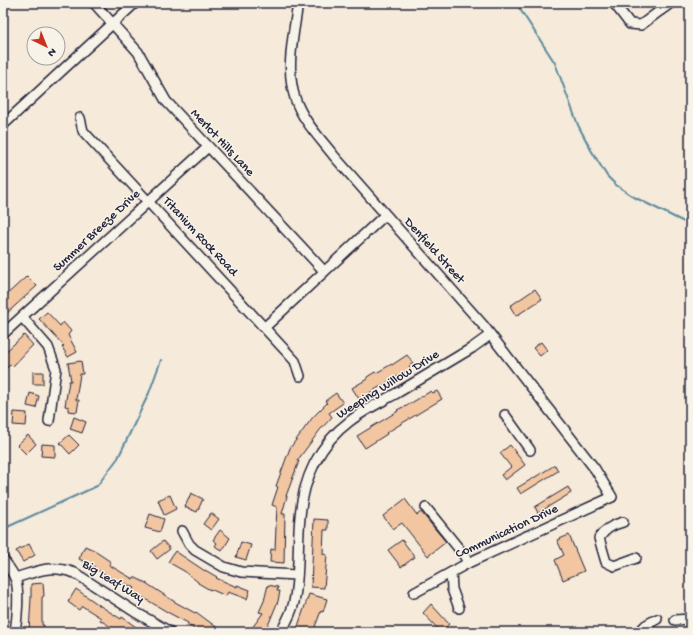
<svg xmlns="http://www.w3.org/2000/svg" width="693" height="635" font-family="'Gochi Hand',sans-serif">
  <rect width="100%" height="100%" fill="#f6eada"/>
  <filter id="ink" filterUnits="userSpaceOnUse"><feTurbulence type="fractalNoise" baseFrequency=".025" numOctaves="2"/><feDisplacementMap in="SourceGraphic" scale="8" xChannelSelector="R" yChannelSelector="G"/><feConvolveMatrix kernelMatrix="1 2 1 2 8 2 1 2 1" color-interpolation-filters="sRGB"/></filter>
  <g filter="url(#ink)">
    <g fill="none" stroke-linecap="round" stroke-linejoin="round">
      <g stroke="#5b8a9d" stroke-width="2">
        <polyline points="516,3 555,63 578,125 591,150 607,176 616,185 634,197 690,225"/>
        <polyline points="3,529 97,486 118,458 149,393 161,360"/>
      </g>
    </g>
    <g fill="#f3c6a2" stroke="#22223b">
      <polygon points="27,276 37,286 6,314 3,310 3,298"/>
      <polygon points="535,289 542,299 516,316 510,306"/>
      <polygon points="47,312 60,326 63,322 71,331 68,335 77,352 68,357 62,347 64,346 39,319"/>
      <polygon points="24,335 33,345 13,366 11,364 3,371 3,354"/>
      <polygon points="541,342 547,350 540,356 533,348"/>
      <polygon points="407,355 413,363 409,366 410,369 359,399 352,388 367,379 367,377 375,372 376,373 392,364 392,365"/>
      <polygon points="81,361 83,374 80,374 76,400 79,400 77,412 68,411 69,407 65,406 69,381 71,381 68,363"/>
      <rect x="33" y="372" width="10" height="12"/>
      <polygon points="431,391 433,393 437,391 442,399 386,433 387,434 365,448 357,436 398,411 397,410 403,407 403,408"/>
      <polygon points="30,393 39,396 36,408 27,406"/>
      <polygon points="336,393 343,403 329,413 332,417 320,430 297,461 299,461 286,496 287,496 282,514 285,514 284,563 270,562 271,549 275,550 276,527 277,507 272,505 278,487 276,486 290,448 313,417 327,403 325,401"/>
      <polygon points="14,412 27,413 26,426 13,425"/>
      <polygon points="74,417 86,422 82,433 70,429"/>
      <polygon points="28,435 36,444 26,454 17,445"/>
      <polygon points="69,435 79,445 70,454 60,443"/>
      <polygon points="42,444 55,445 55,457 41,456"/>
      <polygon points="510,445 525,465 505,480 501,475 511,467 500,453"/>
      <polygon points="555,465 558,471 521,494 517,488"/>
      <polygon points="568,487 571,493 538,513 535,507"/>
      <polygon points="191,493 203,499 197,512 185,507"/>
      <polygon points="170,495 176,509 164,515 158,500"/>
      <polygon points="405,499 417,515 421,512 446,542 428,556 402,523 393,529 383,516"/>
      <polygon points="211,513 219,519 211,530 203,524"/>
      <polygon points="150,514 164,519 160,532 145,528"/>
      <polygon points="314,519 328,520 328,530 324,530 323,554 327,555 324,588 311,587"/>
      <polygon points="220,530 230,538 222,551 215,546 217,543 213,540"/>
      <polygon points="569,535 584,571 563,580 555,560 564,555 557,540"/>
      <polygon points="402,540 415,557 401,567 388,550"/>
      <polygon points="163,541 170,549 157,559 151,551"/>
      <polygon points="241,542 251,545 246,560 236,557"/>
      <polygon points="29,544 35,555 23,562 16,551"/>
      <polygon points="85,546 96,551 96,552 111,562 109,565 133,579 134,577 146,583 175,602 195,613 196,612 223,632 199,632 188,625 188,623 169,613 132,591 134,588 125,583 123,585 94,568 95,567 79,559"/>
      <polygon points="175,551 205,571 205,570 217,577 216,578 237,587 237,585 250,590 247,599 228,592 226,596 210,589 210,590 198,583 198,582 184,571 168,562"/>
      <polygon points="43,583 44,596 42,597 42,625 44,625 43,632 29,632 31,598 31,584"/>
      <polygon points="268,585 278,587 277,591 280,591 278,601 269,623 262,632 249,632 263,613 259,612 264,601"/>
      <polygon points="76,589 102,607 121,619 122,617 143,632 119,632 100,620 101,618 82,606 79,610 68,602"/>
      <polygon points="309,594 327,599 323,612 321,611 313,632 296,632"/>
      <polygon points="431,604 449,624 441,632 423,613"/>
    </g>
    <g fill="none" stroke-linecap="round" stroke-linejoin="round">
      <defs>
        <g id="minor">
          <polyline points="94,3 138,52 166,101 324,271"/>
          <path d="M298,3C294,33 285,68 295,98C302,120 320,138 334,156L483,325L595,469L612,497L468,563L414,593"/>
          <polyline points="614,3 630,24 641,25 661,10"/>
          <polyline points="656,3 661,10 671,3"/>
          <polyline points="80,118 83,131 295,361 300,376"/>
          <polyline points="3,125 135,3"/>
          <polyline points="22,317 48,347 56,369 49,421"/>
          <polyline points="265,327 385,215"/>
          <polyline points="3,334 208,147"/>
          <polyline points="505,415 530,450"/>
          <polyline points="426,508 464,555 468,563"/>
          <path d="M623,522C612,525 605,529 599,538L606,562L614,566L636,558"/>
          <polyline points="182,531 189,544 195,550 224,567 241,572 297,575"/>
          <path d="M3,559C7,565 12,571 15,578C20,590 17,619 15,632"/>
          <polyline points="451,573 452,589 459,608"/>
          <path d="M15,578C39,571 49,564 75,573L135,612L170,632"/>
          <polyline points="675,620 690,619"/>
          <path d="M281,632C286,623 292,612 294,602C300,574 297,545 300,517C303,479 319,444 350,421C364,410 381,402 397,393C422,378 447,363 472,348L490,335"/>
          <polyline points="639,632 646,625 657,619"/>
        </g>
      </defs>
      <use href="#minor" stroke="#22223b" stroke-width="12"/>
      <use href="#minor" stroke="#f7f3e8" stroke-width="9"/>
    </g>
  </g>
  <g text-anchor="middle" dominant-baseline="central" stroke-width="3" stroke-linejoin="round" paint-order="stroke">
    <g font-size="13" fill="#22223b" stroke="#f7f3e8">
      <text transform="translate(222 143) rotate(47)">Merlot Hills Lane</text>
      <text transform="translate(97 231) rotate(-43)">Summer Breeze Drive</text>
      <text transform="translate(200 237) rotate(47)">Titanium Rock Road</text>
      <text transform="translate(434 251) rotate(48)">Denfield Street</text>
      <text transform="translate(388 385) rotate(-32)">Weeping Willow Drive</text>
      <text transform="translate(507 532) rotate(-25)">Communication Drive</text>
      <text transform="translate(113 582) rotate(32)">Big Leaf Way</text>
    </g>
  </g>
  <rect width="693" height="635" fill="none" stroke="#f7f3e8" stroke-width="16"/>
  <rect x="8" y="8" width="677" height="619" fill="none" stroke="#22223b" stroke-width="1.5" filter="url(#ink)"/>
  <g transform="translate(46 46) rotate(137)"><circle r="19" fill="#f7f3e8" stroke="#a29fa3"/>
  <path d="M0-3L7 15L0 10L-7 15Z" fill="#c8321e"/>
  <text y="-6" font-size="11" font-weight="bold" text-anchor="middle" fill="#22223b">N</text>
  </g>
</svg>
